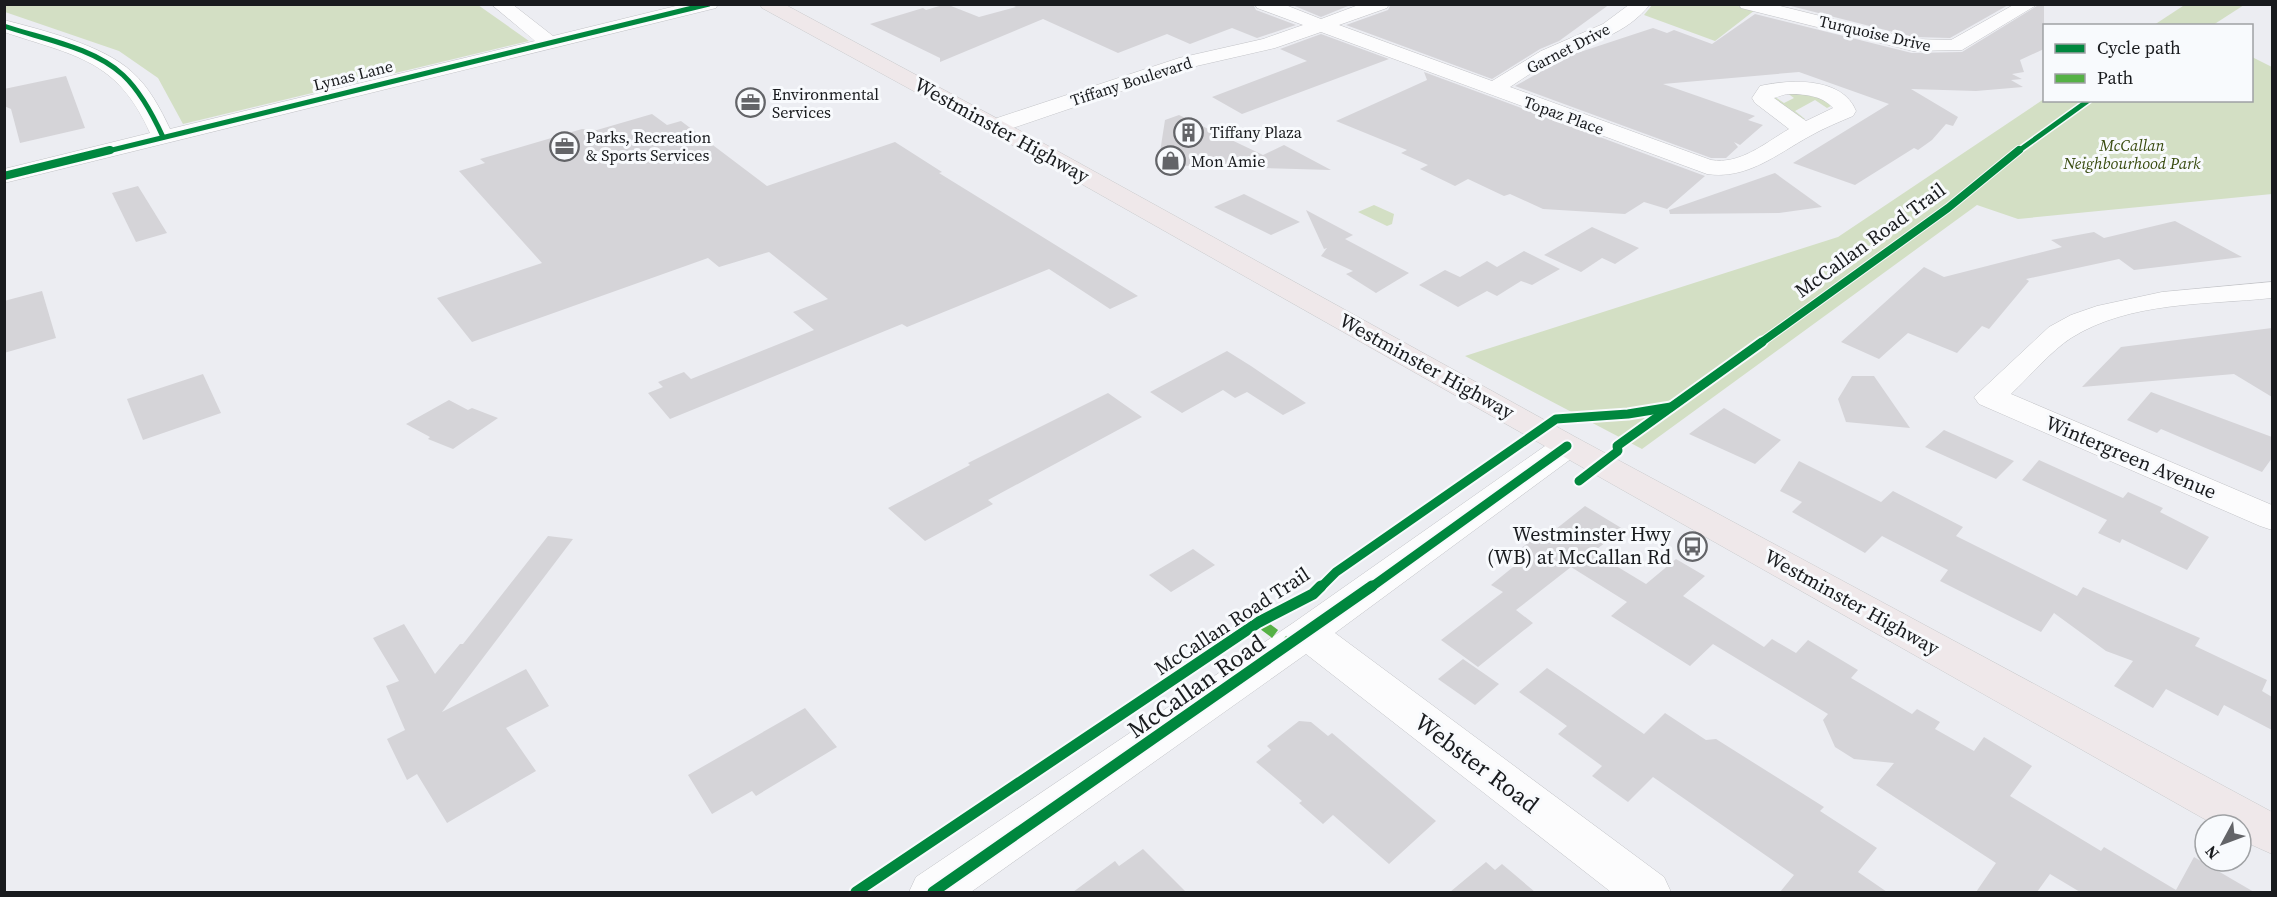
<svg xmlns="http://www.w3.org/2000/svg" width="2277" height="897" font-family="'Source Serif 4',serif">
  <rect width="100%" height="100%" fill="#ecedf2"/>
  <g fill="#d3dfc4">
    <polygon points="5,4 478,5 529,41 183,124 158,78 119,51 5,12"/>
    <polygon points="1653,4 1734,5 1755,10 1715,41 1644,15"/>
    <polygon points="2186,4 2244,4 2244,5 2213,25 2154,25"/>
    <polygon points="2252,57 2272,67 2272,194 2018,219 1977,205 1642,449 1465,356 1838,237 2044,99 2252,100"/>
    <polygon points="1783,90 1807,92 1833,105 1827,108 1815,100 1795,111 1805,119 1803,119 1774,102 1772,95 1784,103 1794,98"/>
    <polygon points="1374,205 1394,214 1392,224 1387,226 1358,212"/>
  </g>
  <g fill="#d5d4d8">
    <polygon points="946,4 979,17 1016,7 1010,4 1253,4 1256,10 1296,25 1257,38 1232,28 1190,44 1167,34 1118,53 1043,19 940,62 940,58 870,24 923,8 926,10"/>
    <polygon points="1290,4 1353,4 1321,17"/>
    <polygon points="1391,4 1610,4 1559,41 1540,49 1492,79 1346,25 1388,10"/>
    <polygon points="1783,4 2010,4 1950,38 1913,37"/>
    <polygon points="2040,4 2044,4 2044,49 2020,60 2024,72 2012,74 2022,79 2011,80 2023,87 1976,91 1911,89 1958,117 1953,126 1946,124 1932,140 1918,150 1914,148 1855,185 1793,163 1889,104 1799,72 1663,84 1755,116 1748,120 1763,125 1740,145 1734,142 1738,147 1726,158 1711,158 1515,86 1571,55 1653,28 1667,33 1674,30 1712,44 1755,14 1912,53 1962,52"/>
    <polygon points="1321,34 1389,59 1242,114 1212,97 1307,61 1280,49"/>
    <polygon points="1424,72 1705,176 1667,209 1644,202 1625,214 1543,209 1510,194 1504,196 1468,179 1455,186 1420,169 1428,165 1401,153 1407,150 1336,121 1427,80"/>
    <polygon points="66,76 85,128 20,143 11,109 4,106 4,89"/>
    <polygon points="652,114 667,125 681,121 767,186 895,142 942,172 939,173 1138,296 1110,309 1049,269 907,327 902,324 670,419 648,393 663,387 658,382 684,372 691,379 814,330 793,312 828,299 769,252 719,267 708,258 472,342 437,298 542,263 459,171 485,163 480,159 582,129 597,130"/>
    <polygon points="1179,115 1263,155 1284,145 1331,170 1158,165 1165,120"/>
    <polygon points="1775,173 1822,207 1779,213 1670,214 1669,210"/>
    <polygon points="138,186 167,233 136,242 112,193"/>
    <polygon points="1244,194 1300,222 1271,235 1214,207"/>
    <polygon points="1306,210 1353,235 1345,239 1409,273 1376,293 1346,274 1353,271 1321,256 1327,248 1324,249"/>
    <polygon points="2175,221 2242,257 2134,270 2119,259 2026,279 2029,281 1989,329 1982,326 1957,353 1908,333 1879,359 1841,342 1924,267 1944,277 2062,247 2051,240 2094,232 2104,238"/>
    <polygon points="1592,227 1639,248 1615,264 1602,258 1581,272 1544,255"/>
    <polygon points="1524,251 1560,269 1532,285 1521,281 1497,296 1487,291 1458,307 1419,285 1445,270 1460,277 1487,261 1497,267"/>
    <polygon points="42,291 56,338 4,353 4,301"/>
    <polygon points="2272,328 2272,397 2234,374 2082,387 2121,347"/>
    <polygon points="1227,351 1251,366 1306,403 1283,415 1247,392 1235,398 1223,390 1182,413 1150,392"/>
    <polygon points="203,374 221,413 143,440 127,399"/>
    <polygon points="1852,376 1874,376 1910,428 1846,422 1838,399"/>
    <polygon points="2151,392 2272,437 2272,458 2262,472 2161,429 2157,433 2127,420"/>
    <polygon points="1108,393 1142,417 988,500 993,504 925,541 888,508 970,465 968,463"/>
    <polygon points="449,400 468,410 472,408 498,418 453,449 428,439 430,437 406,424"/>
    <polygon points="1724,408 1781,440 1755,464 1689,434"/>
    <polygon points="1944,430 2014,461 1996,479 1925,447"/>
    <polygon points="2039,460 2123,498 2128,492 2163,508 2160,512 2209,537 2187,570 2122,539 2120,543 2098,533 2107,520 2022,480"/>
    <polygon points="1799,461 1881,502 1893,491 1963,527 1956,536 2077,596 2083,587 2200,638 2195,646 2267,680 2262,691 2272,697 2272,730 2224,705 2218,716 2166,689 2153,708 2114,686 2133,661 2106,651 2054,613 2041,632 1940,581 1948,570 1882,536 1865,553 1792,512 1802,502 1780,491"/>
    <polygon points="1585,506 1623,529 1593,552 1646,584 1676,559 1705,576 1683,596 1764,647 1772,639 1796,653 1808,640 1858,670 1851,678 1912,714 1917,709 1940,722 1935,729 1974,751 1984,737 2032,766 2010,796 2101,851 2104,847 2176,890 2194,857 2254,892 2080,892 2050,874 2037,892 1976,892 1996,863 1876,785 1894,763 1854,759 1835,747 1823,720 1828,714 1713,644 1690,666 1611,616 1627,602 1571,567 1516,610 1533,623 1478,667 1441,640 1503,592 1491,585 1518,563 1509,557 1551,526 1556,529"/>
    <polygon points="548,536 573,539 442,712 526,669 549,706 506,728 536,771 447,823 417,774 407,780 387,739 405,730 386,686 399,681 373,638 404,624 435,674 460,644 463,644"/>
    <polygon points="1193,549 1215,565 1171,592 1149,575"/>
    <polygon points="1463,659 1499,684 1475,705 1438,679"/>
    <polygon points="1547,668 1644,734 1665,713 1706,740 1716,739 1824,807 1820,811 1877,848 1858,872 1887,892 1780,892 1794,875 1653,777 1628,802 1592,776 1602,766 1558,734 1567,726 1519,692"/>
    <polygon points="805,708 837,747 756,796 752,791 712,814 688,775"/>
    <polygon points="1299,721 1311,722 1328,736 1332,733 1436,821 1389,864 1333,815 1323,824 1299,803 1302,801 1256,762 1271,750 1267,746"/>
    <polygon points="1143,849 1186,892 1073,892 1115,861 1119,866"/>
    <polygon points="1486,862 1495,870 1502,864 1535,892 1450,892"/>
  </g>
  <g fill="none" stroke-linecap="round" stroke-linejoin="round">
    <defs>
      <g id="minor">
        <path d="M491,4H512L553,36L684,4H718L716,8L4,183V169L150,133C117,59 75,56 4,32V20C42,30 103,45 132,72C149,87 160,108 170,129L535,41Z"/>
        <path d="M1255,4H1283L1321,19L1361,4H1389L1387,8L1339,25L1492,81L1541,51L1603,24L1630,4H1650C1628,34 1589,43 1558,58C1541,66 1525,77 1510,87L1711,160C1740,165 1765,143 1789,129L1755,103L1752,98L1760,86C1790,79 1843,77 1856,111L1853,116C1839,122 1824,128 1810,136C1777,154 1747,180 1707,174L1321,32L1275,48L1192,67L1004,131L996,133L988,131L985,126L988,121L1179,58L1263,39L1303,25L1257,8ZM1787,94C1803,94 1822,95 1833,108L1806,121L1774,98Z"/>
        <polygon points="1739,4 1772,4 1913,39 1951,40 2015,4 2038,4 1962,50 1913,51 1741,8"/>
        <path d="M2272,282V298C2206,305 2130,301 2071,338C2051,351 2029,377 2011,394L2272,505V530L2260,526L1979,404L1974,397L2049,327L2071,315L2097,306L2162,292Z"/>
        <polygon points="1567,436 1579,439 1583,446 1579,453 1335,633 1664,877 1671,892 1611,892 1306,654 971,892 909,892 916,877 1293,623 1555,439"/>
      </g>
      <polygon id="major" points="760,4 784,4 1041,142 1579,439 2272,812 2272,854 2241,840 2241,825 2215,825 1025,152 762,8"/>
    </defs>
    <use href="#minor" stroke="#c2c3c7" stroke-width="1"/>
    <use href="#major" stroke="#cacbcd" stroke-width="1"/>
    <use href="#minor" fill="#fcfcfd" fill-rule="evenodd"/>
    <use href="#major" fill="#efe8ea" fill-rule="evenodd"/>
    <polyline stroke="#55b145" stroke-width="10" stroke-dasharray="20 10" stroke-linecap="butt" points="1259,622 1290,645"/>
    <defs>
      <g id="cycleway-far3">
        <path d="M4,26C42,39 93,47 123,75C141,92 153,115 163,137"/>
        <polyline points="104,152 709,4"/>
        <polyline points="2017,152 2089,100"/>
      </g>
      <g id="cycleway-far2">
        <polyline points="4,176 110,150"/>
        <polyline points="1759,344 1948,208 2019,150"/>
      </g>
      <g id="cycleway-far1">
        <polyline points="1579,481 1618,451 1617,446 1762,342"/>
        <polyline points="1320,588 1336,572 1556,419 1628,414 1671,407"/>
        <polyline points="1370,588 1567,446"/>
      </g>
      <g id="cycleway">
        <polyline points="856,892 1259,622 1313,594 1321,586"/>
        <polyline points="933,892 1372,586"/>
      </g>
    </defs>
    <use href="#cycleway-far3" stroke="#f8fafd" stroke-width="8"/>
    <use href="#cycleway-far2" stroke="#f8fafd" stroke-width="10"/>
    <use href="#cycleway-far1" stroke="#f8fafd" stroke-width="13"/>
    <use href="#cycleway" stroke="#f8fafd" stroke-width="15"/>
    <use href="#cycleway-far3" stroke="#00873e" stroke-width="5"/>
    <use href="#cycleway-far2" stroke="#00873e" stroke-width="8"/>
    <use href="#cycleway-far1" stroke="#00873e" stroke-width="9"/>
    <use href="#cycleway" stroke="#00873e" stroke-width="11"/>
  </g>
  <defs>
    <symbol id="office-ring" viewBox="-11 -11 22 22"><circle r="9.5" fill="#f8fafd" stroke="#636468" stroke-width="1.5"/><path d="M-6-3h4V-5.5h4V-3h4V5H-6ZM-1-4.5V-3h2v-1.5ZM-6 0V1H6V0Z" fill="#636468"/></symbol>
    <symbol id="building-ring" viewBox="-11 -11 22 22"><circle r="9.5" fill="#f8fafd" stroke="#636468" stroke-width="1.5"/><path d="M-4-6H4V6H1V3H-1V6H-4ZM-2.5-4.3h1.7v1.8h-1.7ZM.8-4.3h1.7v1.8H.8ZM-2.5-1h1.7V.8h-1.7ZM.8-1h1.7V.8H.8Z" fill="#636468"/></symbol>
    <symbol id="shop-ring" viewBox="-11 -11 22 22"><circle r="9.5" fill="#f8fafd" stroke="#636468" stroke-width="1.5"/><path d="M-5-2.5h2.3a2.7 3.5 0 0 1 5.4 0H5L5.5 6h-11ZM-1.5-2.5h3a1.5 2.3 0 0 0-3 0Z" fill="#636468"/></symbol>
    <symbol id="bus-ring" viewBox="-11 -11 22 22"><circle r="9.5" fill="#f8fafd" stroke="#636468" stroke-width="1.5"/><path d="M-5-6H5V4H4V6H2V4H-2V6H-4V4H-5ZM-3.5-4V0h7V-4ZM-3.5 1.2v1.5H-2V1.2ZM2 1.2v1.5H3.5V1.2Z" fill="#636468"/></symbol>
  </defs>
  <g fill-rule="evenodd">
    <use href="#office-ring" x="734" y="86" width="33" height="33"/>
    <use href="#building-ring" x="1172" y="116" width="33" height="33"/>
    <use href="#office-ring" x="548" y="130" width="33" height="33"/>
    <use href="#shop-ring" x="1154" y="144" width="33" height="33"/>
    <use href="#bus-ring" x="1676" y="530" width="33" height="33"/>
  </g>
  <g text-anchor="middle" dominant-baseline="central" stroke-width="6" stroke-linejoin="round" paint-order="stroke">
    <g font-size="16" fill="#191b1e" stroke="#f8fafd">
      <text transform="translate(1875 33) rotate(13)">Turquoise Drive</text>
      <text transform="translate(1568 48) rotate(-27)">Garnet Drive</text>
      <text transform="translate(353 75) rotate(-14)">Lynas Lane</text>
      <text transform="translate(1131 81) rotate(-18)">Tiffany Boulevard</text>
      <text transform="translate(1564 115) rotate(20)">Topaz Place</text>
    </g>
    <g font-size="16" fill="#191b1e" stroke="#f8fafd" text-anchor="start">
      <text x="772" y="94">Environmental<tspan x="772" dy="18">Services</tspan></text>
      <text x="1210" y="132">Tiffany Plaza</text>
      <text x="586" y="137">Parks, Recreation<tspan x="586" dy="18">&amp; Sports Services</tspan></text>
      <text x="1191" y="161">Mon Amie</text>
    </g>
    <g font-size="16" font-style="italic" fill="#384b0f" stroke="#f8fafd">
      <text x="2132" y="145">McCallan<tspan x="2132" dy="18">Neighbourhood Park</tspan></text>
    </g>
    <g font-size="20" fill="#191b1e" stroke="#f8fafd">
      <text transform="translate(1002 130) rotate(29)">Westminster Highway</text>
      <text transform="translate(1870 240) rotate(-36)">McCallan Road Trail</text>
      <text transform="translate(1427 366) rotate(29)">Westminster Highway</text>
      <text transform="translate(2131 457) rotate(23)">Wintergreen Avenue</text>
      <text transform="translate(1852 602) rotate(29)">Westminster Highway</text>
      <text transform="translate(1232 621) rotate(-33)">McCallan Road Trail</text>
    </g>
    <g font-size="20" fill="#191b1e" stroke="#f8fafd" text-anchor="end">
      <text x="1671" y="534">Westminster Hwy<tspan x="1671" dy="23">(WB) at McCallan Rd</tspan></text>
    </g>
    <g font-size="24" fill="#191b1e" stroke="#f8fafd">
      <text transform="translate(1196 686) rotate(-35)">McCallan Road</text>
      <text transform="translate(1477 763) rotate(37)">Webster Road</text>
    </g>
  </g>
  <rect width="2277" height="897" fill="none" stroke="#191b1e" stroke-width="12"/>
  <rect x="2043" y="24" width="210" height="78" fill="#f8fafd" stroke="#9fa1a4" stroke-width="1.5"/>
  <rect x="2055" y="44" width="30" height="9" fill="#00873e" stroke="#9fa1a4" stroke-width="1.5"/>
  <text x="2097" y="54" font-size="18" fill="#191b1e">Cycle path</text>
  <rect x="2055" y="74" width="30" height="9" fill="#55b145" stroke="#9fa1a4" stroke-width="1.5"/>
  <text x="2097" y="84" font-size="18" fill="#191b1e">Path</text>
  <g transform="translate(2223 843) rotate(229)"><circle r="28" fill="#f8fafd" stroke="#9fa1a4" stroke-width="1.5"/>
  <path d="M0-4.5L10 22L0 15L-10 22Z" fill="#636468"/>
  <text y="-9" font-size="16" font-weight="bold" text-anchor="middle" fill="#191b1e">N</text>
  </g>
</svg>
